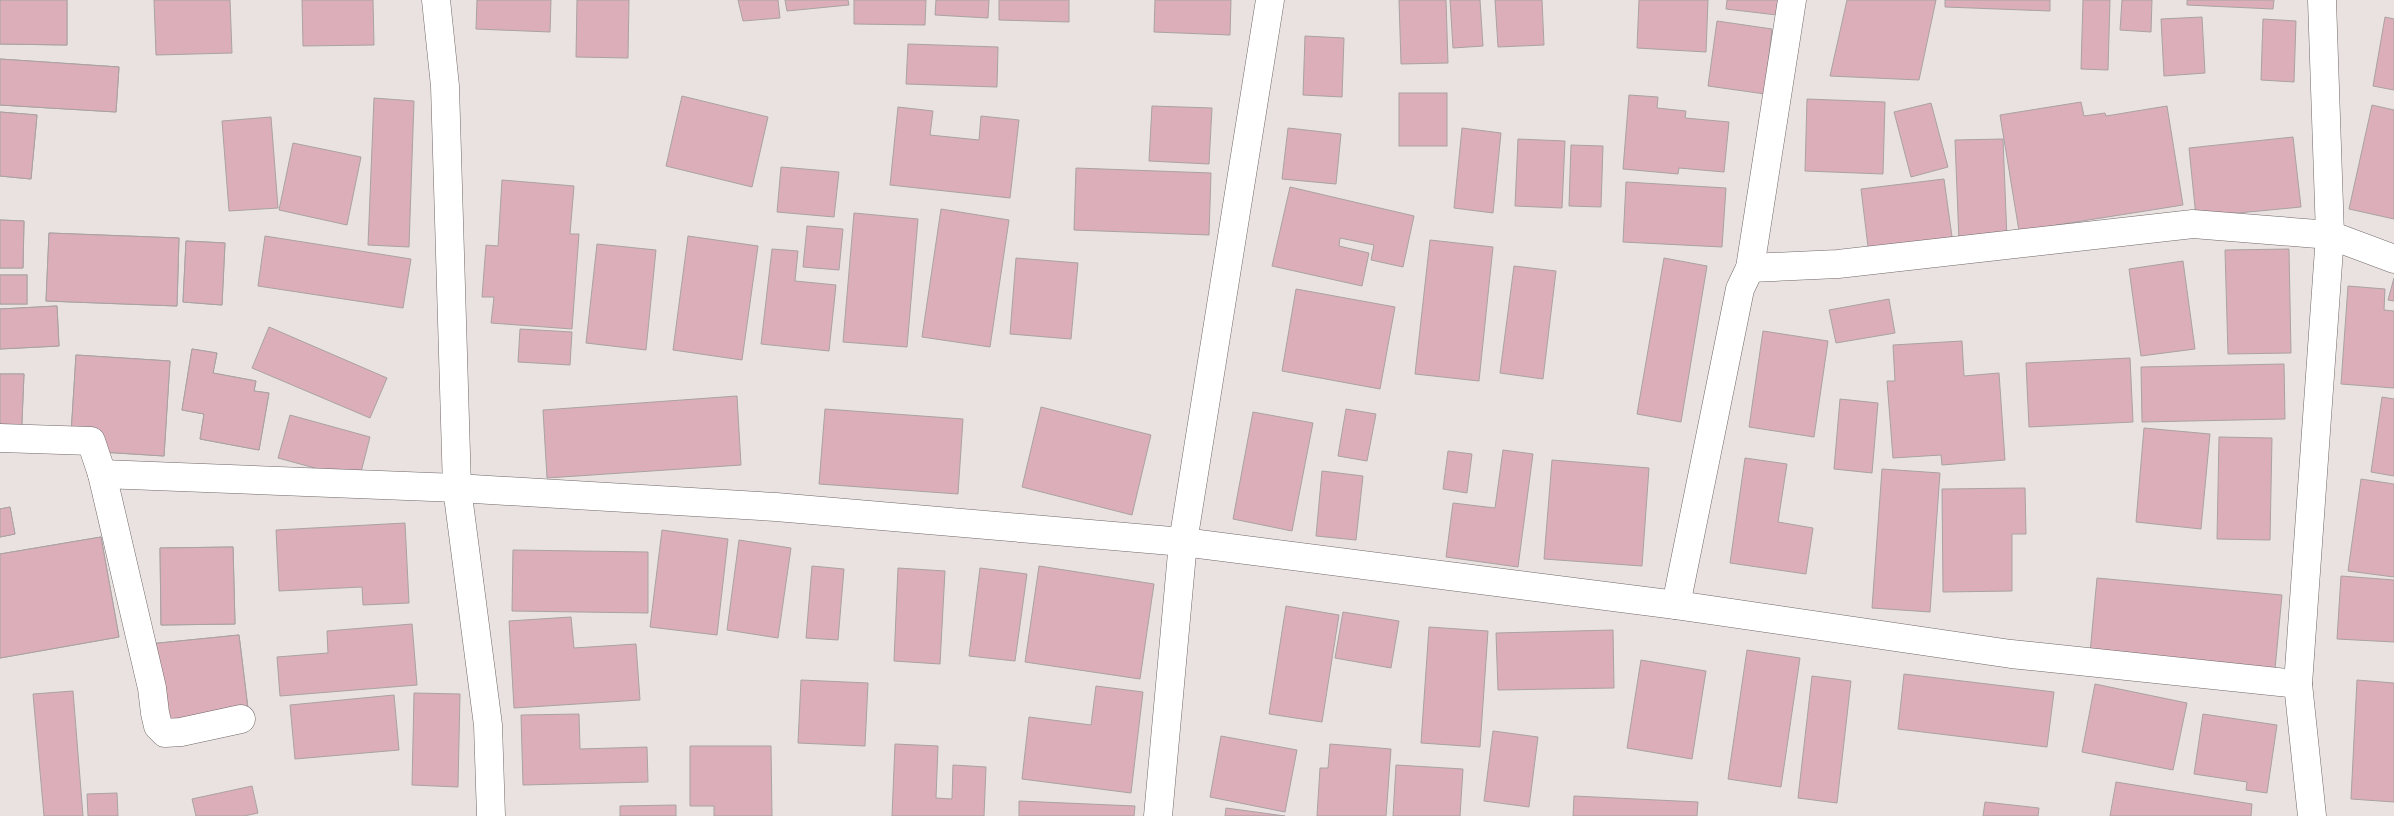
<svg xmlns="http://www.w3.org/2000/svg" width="2394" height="816" font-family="Lora,serif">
  <rect width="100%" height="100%" fill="#eae2e1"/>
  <g fill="#dbaeba" stroke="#a9a2a4">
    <polygon points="0,0 67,0 67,45 0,44"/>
    <polygon points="0,0 67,0 67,45 0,44"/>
    <polygon points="154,0 230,0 232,53 156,55"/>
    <polygon points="302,0 373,0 374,45 303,46"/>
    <polygon points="477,0 551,0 550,32 476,29"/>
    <polygon points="577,0 629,0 628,58 576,57"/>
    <polygon points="738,0 778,0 780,18 743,21"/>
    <polygon points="785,0 848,0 849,5 787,11"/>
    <polygon points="854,0 926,0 925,25 854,24"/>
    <polygon points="936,0 989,0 988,18 935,15"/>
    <polygon points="999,0 1069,0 1069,22 999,20"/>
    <polygon points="1155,0 1231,0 1230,35 1154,32"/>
    <polygon points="1399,0 1446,0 1448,63 1401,64"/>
    <polygon points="1450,0 1480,0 1483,46 1453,48"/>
    <polygon points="1495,0 1542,0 1544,45 1498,47"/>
    <polygon points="1639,0 1708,0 1706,52 1637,48"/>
    <polygon points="1727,0 1778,0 1777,15 1726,9"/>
    <polygon points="1847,0 1936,0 1919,80 1830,76"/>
    <polygon points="1945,0 2050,0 2050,11 1945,7"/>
    <polygon points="2083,0 2110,0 2108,70 2081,69"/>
    <polygon points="2122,0 2152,0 2151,32 2120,30"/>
    <polygon points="2187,0 2274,0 2273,9 2187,5"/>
    <polygon points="2202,17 2205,73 2164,76 2161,19"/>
    <polygon points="2385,17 2394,19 2394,90 2373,86"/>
    <polygon points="2263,19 2296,21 2294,82 2261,80"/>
    <polygon points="1717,21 1772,29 1765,94 1708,86"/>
    <polygon points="1305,36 1344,38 1342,97 1303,95"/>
    <polygon points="908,44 998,47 997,87 906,84"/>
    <polygon points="0,59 119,67 116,112 0,105"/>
    <polygon points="0,59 119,67 116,112 0,105"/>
    <rect x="1399" y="93" width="48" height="53"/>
    <polygon points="1629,95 1658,97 1657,108 1686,111 1685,118 1729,122 1724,172 1679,168 1678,174 1623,169"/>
    <polygon points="682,96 768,117 752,187 666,166"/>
    <polygon points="374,98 414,101 409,247 368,245"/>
    <polygon points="1807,99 1885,102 1883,174 1805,171"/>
    <polygon points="2081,102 2084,116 2105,113 2106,116 2167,106 2183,205 2019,231 2000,115"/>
    <polygon points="1931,103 1948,167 1911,177 1894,112"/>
    <polygon points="2372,105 2394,110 2394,219 2349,209"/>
    <polygon points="1152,106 1212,108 1209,164 1149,161"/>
    <polygon points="898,107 933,111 930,135 979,140 981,116 1019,120 1010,198 890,185"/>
    <polygon points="0,112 37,115 31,179 0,176"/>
    <polygon points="0,112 37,115 31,179 0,176"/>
    <polygon points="271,117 278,208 229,211 222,121"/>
    <polygon points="1288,128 1341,134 1336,184 1282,179"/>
    <polygon points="1462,128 1501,133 1493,213 1454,208"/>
    <polygon points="2293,137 2301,207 2196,217 2189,148"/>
    <polygon points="1518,139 1565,141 1562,208 1515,206"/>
    <polygon points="2003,139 2007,239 1959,241 1955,140"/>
    <polygon points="293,143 361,157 347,225 279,210"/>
    <polygon points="1571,145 1603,146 1601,207 1569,206"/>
    <polygon points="781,167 839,172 834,217 777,212"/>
    <polygon points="1076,168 1211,173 1209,235 1074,230"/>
    <polygon points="1944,179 1953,244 1869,255 1861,189"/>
    <polygon points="502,180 574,186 570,234 579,234 572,329 491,323 494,297 482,297 486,245 498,246"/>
    <polygon points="1626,182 1726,188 1722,247 1623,242"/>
    <polygon points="1290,187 1414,216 1403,267 1371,260 1374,245 1340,238 1339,246 1369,253 1362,286 1272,266"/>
    <polygon points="941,209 1009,220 990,347 922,337"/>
    <polygon points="854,213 918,219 907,347 843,342"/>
    <polygon points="0,220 24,221 23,268 0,268"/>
    <polygon points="0,220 24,221 23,268 0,268"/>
    <polygon points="807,226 843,229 839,270 803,267"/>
    <polygon points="49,233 179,238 177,306 46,301"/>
    <polygon points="49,233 179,238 177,306 46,301"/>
    <polygon points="265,236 411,259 403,308 258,286"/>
    <polygon points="688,236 758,246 742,360 673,350"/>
    <polygon points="1430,240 1493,247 1479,381 1415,374"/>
    <polygon points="186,241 225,243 222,305 183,302"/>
    <polygon points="186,241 225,243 222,305 183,302"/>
    <polygon points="597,244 656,250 646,350 586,343"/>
    <polygon points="772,249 798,251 795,281 836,285 829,351 761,344"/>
    <polygon points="2289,249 2291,353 2228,354 2225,250"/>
    <polygon points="1016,258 1078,263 1071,339 1010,334"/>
    <polygon points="1664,258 1707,266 1681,422 1637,414"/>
    <polygon points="2183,261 2195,349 2141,356 2129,269"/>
    <polygon points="1514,266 1556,271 1543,379 1500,373"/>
    <rect x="0" y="275" width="27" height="29"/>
    <rect x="0" y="275" width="27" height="29"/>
    <polygon points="2394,278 2394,301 2388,300"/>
    <polygon points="2348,286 2385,289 2384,310 2394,311 2394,388 2341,384"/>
    <polygon points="1296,289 1395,307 1380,389 1282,371"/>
    <polygon points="1889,299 1895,333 1836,343 1829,310"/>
    <polygon points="57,306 59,346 0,349 0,309"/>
    <polygon points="57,306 59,346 0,349 0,309"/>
    <polygon points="269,327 387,378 370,418 252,368"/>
    <polygon points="520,329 572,332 570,365 518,362"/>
    <polygon points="1763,331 1828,341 1814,437 1749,427"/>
    <polygon points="1962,341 1964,376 1999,373 2005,460 1942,465 1941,455 1893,458 1887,381 1895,381 1893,345"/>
    <polygon points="192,349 217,353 213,373 256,381 254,391 269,393 259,450 200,439 204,414 182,410"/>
    <polygon points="192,349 217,353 213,373 256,381 254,391 269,393 259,450 200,439 204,414 182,410"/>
    <polygon points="76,355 170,361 164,456 70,450"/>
    <polygon points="76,355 170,361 164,456 70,450"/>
    <polygon points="2130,358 2133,422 2029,427 2026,363"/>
    <polygon points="2284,364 2285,419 2142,422 2141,367"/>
    <polygon points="0,374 24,374 21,444 0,443"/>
    <polygon points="0,374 24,374 21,444 0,443"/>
    <polygon points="737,396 741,465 547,478 543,410"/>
    <polygon points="2382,397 2394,399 2394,476 2371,472"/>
    <polygon points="1840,399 1878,403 1872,473 1834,469"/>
    <polygon points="1041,407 1151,435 1132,515 1022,487"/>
    <polygon points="825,409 963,419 958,494 819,484"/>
    <polygon points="1346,409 1376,414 1367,461 1338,456"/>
    <polygon points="1253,412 1313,423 1292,531 1233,519"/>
    <polygon points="290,415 370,437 359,480 278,458"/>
    <polygon points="2144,428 2210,434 2201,529 2136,522"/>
    <polygon points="2219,437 2272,438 2270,540 2217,539"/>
    <polygon points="1503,450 1533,454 1518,567 1446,557 1453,503 1495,508"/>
    <polygon points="1448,451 1472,454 1467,493 1443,489"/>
    <polygon points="1745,458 1787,464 1778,522 1813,528 1806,574 1730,563"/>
    <polygon points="1552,460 1649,468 1642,566 1544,559"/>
    <polygon points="1882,469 1940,473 1930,612 1872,608"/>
    <polygon points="1322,471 1363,476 1356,540 1316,536"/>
    <polygon points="2361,479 2394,484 2394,577 2348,571"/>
    <polygon points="2025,488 2026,534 2012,534 2012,591 1943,592 1942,489"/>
    <polygon points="10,507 15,534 0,537 0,509"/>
    <polygon points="10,507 15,534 0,537 0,509"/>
    <polygon points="405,523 409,603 363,605 362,587 279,591 276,530"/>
    <polygon points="662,530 728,539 717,635 650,627"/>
    <polygon points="101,537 119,637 0,658 0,554"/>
    <polygon points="101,537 119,637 0,658 0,554"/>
    <polygon points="739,540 791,548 778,638 727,630"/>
    <polygon points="233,547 235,624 161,625 160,548"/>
    <polygon points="233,547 235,624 161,625 160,548"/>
    <polygon points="513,550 648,552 648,613 512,611"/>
    <polygon points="812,566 844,569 838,640 806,638"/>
    <polygon points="1039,566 1154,584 1140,679 1025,662"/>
    <polygon points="898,568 945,571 940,664 894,661"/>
    <polygon points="980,568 1027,574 1015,661 969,656"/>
    <polygon points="2341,576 2394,580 2394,642 2337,639"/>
    <polygon points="2097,578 2282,595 2275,669 2090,653"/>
    <polygon points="1286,606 1339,615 1322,722 1269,714"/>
    <polygon points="1343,612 1399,621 1391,668 1335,658"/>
    <polygon points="571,617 574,648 636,644 640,700 514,708 509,621"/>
    <polygon points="412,624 417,685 280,696 277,657 328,653 327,631"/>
    <polygon points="1429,627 1488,631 1480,747 1421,743"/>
    <polygon points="1613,630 1614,688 1498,690 1496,633"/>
    <polygon points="239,635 250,725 159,735 149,644"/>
    <polygon points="239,635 250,725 159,735 149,644"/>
    <polygon points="1747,650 1800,658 1781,787 1728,779"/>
    <polygon points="1641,660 1706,671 1692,759 1627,748"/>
    <polygon points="1904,674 2054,692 2047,747 1898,729"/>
    <polygon points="1812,676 1851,681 1837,803 1798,798"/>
    <polygon points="801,680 868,683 865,746 798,743"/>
    <polygon points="2357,680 2394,683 2394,802 2351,799"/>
    <polygon points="2095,684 2187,703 2173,770 2082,752"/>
    <polygon points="1096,686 1143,692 1131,793 1022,779 1029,717 1091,725"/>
    <polygon points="73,691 83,816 44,816 33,694"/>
    <polygon points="414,693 460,694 458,787 412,785"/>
    <polygon points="394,695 399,750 295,759 290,705"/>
    <polygon points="579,714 580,749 647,747 648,782 523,785 521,715"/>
    <polygon points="2203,714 2277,725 2267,793 2246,790 2247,782 2194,774"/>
    <polygon points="1493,731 1538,737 1529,807 1484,801"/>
    <polygon points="1221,736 1297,750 1285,812 1210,797"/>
    <polygon points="895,744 938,746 936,798 952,799 953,765 986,767 984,816 892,816"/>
    <polygon points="1330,744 1391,749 1386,816 1317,816 1320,768 1328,768"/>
    <polygon points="690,746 771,746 772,816 714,816 714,806 690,806"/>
    <polygon points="1396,765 1463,769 1460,816 1393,816"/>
    <polygon points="2116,782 2252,804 2251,816 2110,816"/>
    <polygon points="252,786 258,813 244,816 196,816 192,799"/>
    <polygon points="117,793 118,816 88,816 87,794"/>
    <polygon points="1574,796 1698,802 1697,816 1573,816"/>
    <polygon points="1019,801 1135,806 1134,816 1019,816"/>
    <polygon points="1985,802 2039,808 2038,816 1983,816"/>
    <polygon points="676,805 676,816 620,816 620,806"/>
    <polygon points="1226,808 1285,816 1225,816"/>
  </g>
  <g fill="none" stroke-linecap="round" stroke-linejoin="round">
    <defs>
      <g id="street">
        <polyline points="436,0 445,86 457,488 488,725 491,816"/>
        <polyline points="1750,268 1838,264 2193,224 2330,235 2394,259"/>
        <polyline points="0,438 91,441 102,474 152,688 155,713 158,726 165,733 181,732 241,719"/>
        <polyline points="102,474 457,488 776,507 1183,542 1676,605 2011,654 2298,684"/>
        <polyline points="1676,605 1740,289 1750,268 1792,0"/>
        <polyline points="1158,816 1183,542 1270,0"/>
        <polyline points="2312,816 2298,684 2330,235 2322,0"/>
      </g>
    </defs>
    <use href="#street" stroke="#706968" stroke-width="29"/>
    <use href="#street" stroke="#fff" stroke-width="28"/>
  </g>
</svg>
